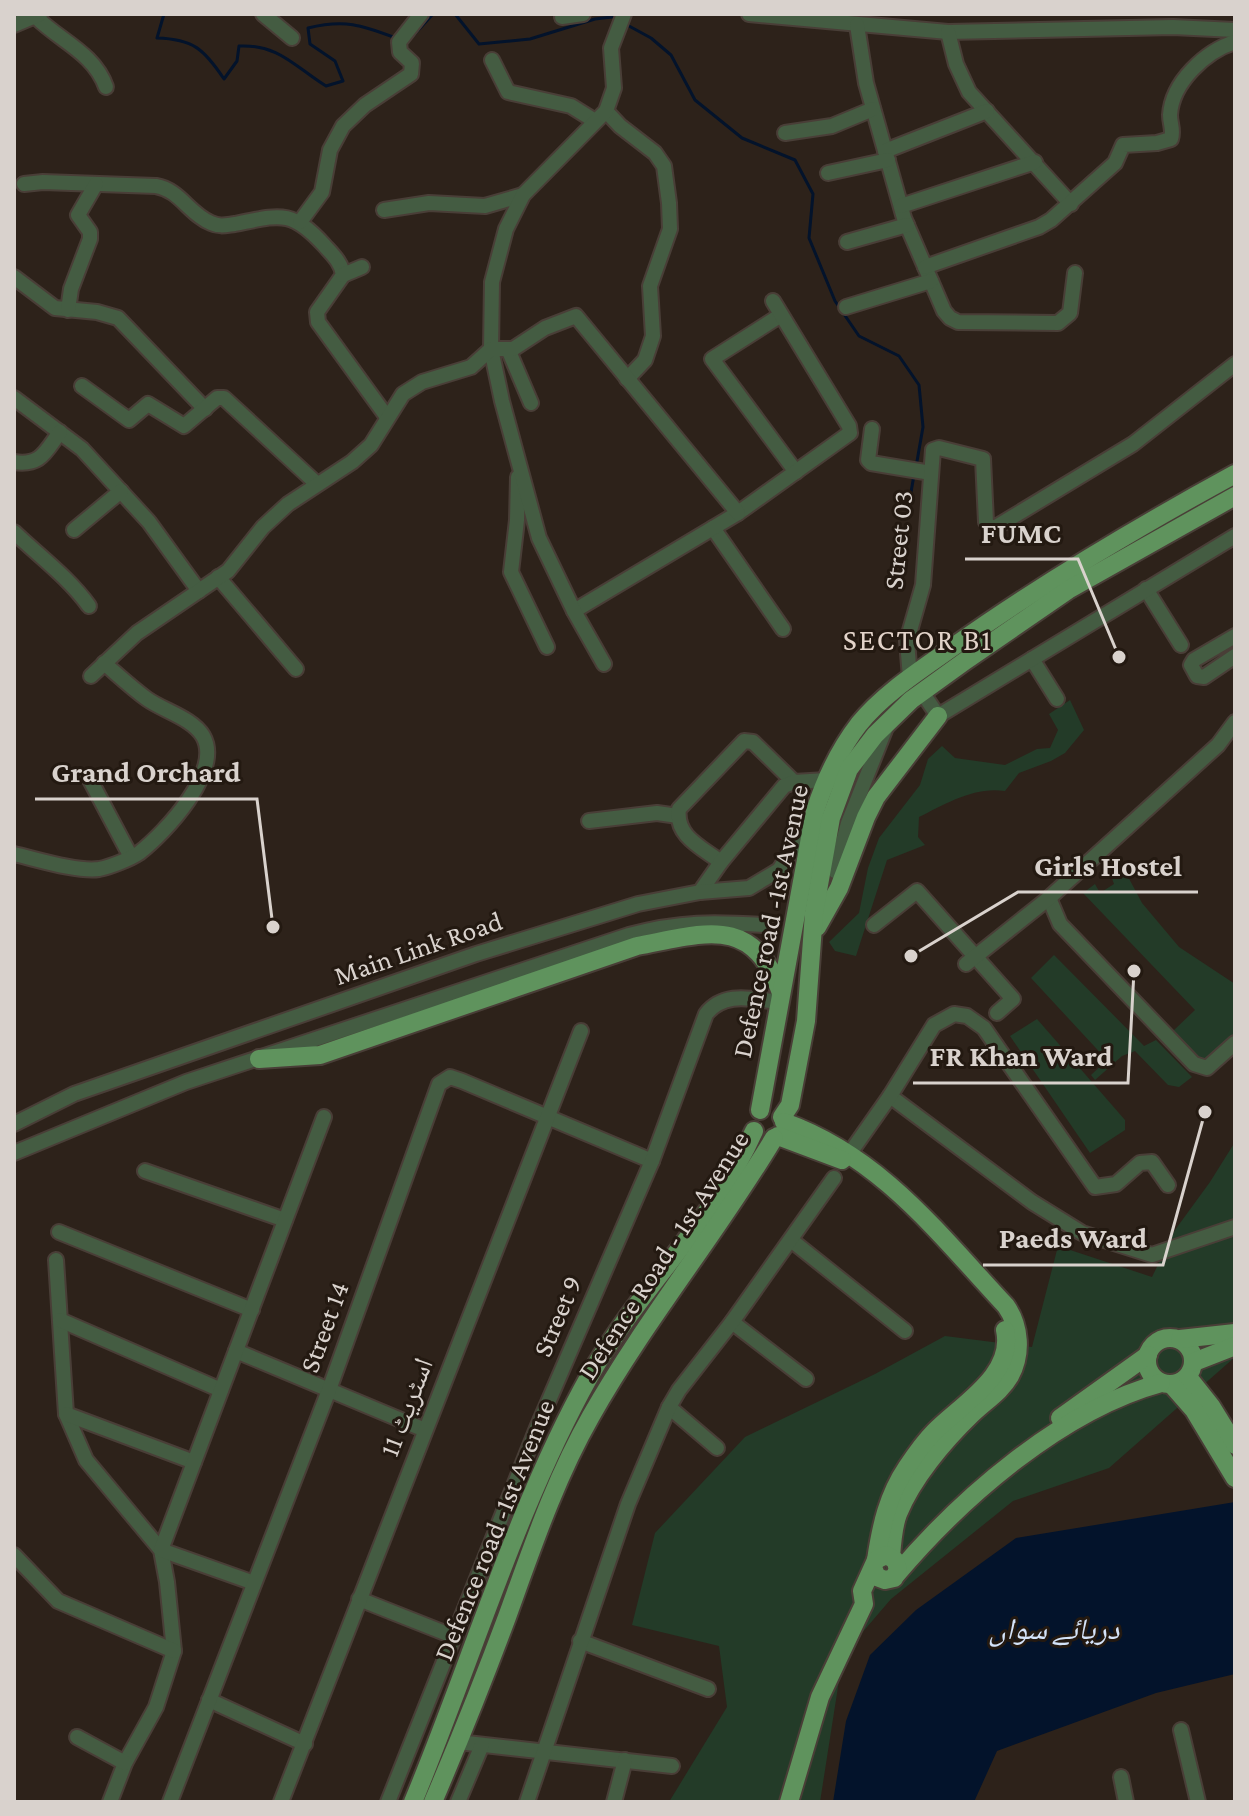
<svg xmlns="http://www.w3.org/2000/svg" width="1249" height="1816" font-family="'Crimson Pro','Noto Naskh Arabic',serif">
  <rect width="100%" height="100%" fill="#2d221a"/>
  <g fill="#233b28">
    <path d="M1070,700L1084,730L1065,753L1051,761L1019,773L1005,791C975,786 945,804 919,817L918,837L925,845L887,860L856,956L835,951L829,942L859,913L868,868L879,838L920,785L928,759L942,746L955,758L1005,765L1037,749L1050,748L1058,730L1049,714Z"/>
    <polygon points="1117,856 1142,903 1179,947 1235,984 1235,1035 1205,1063 1172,1032 1195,1010 1083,893 1095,884 1100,893 1114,884 1105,859"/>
    <polygon points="1054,955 1144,1046 1156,1040 1192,1077 1179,1087 1168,1085 1135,1051 1122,1056 1095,1080 1091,1075 1107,1060 1031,978"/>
    <polygon points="1037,1019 1125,1120 1125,1130 1090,1153 1010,1036"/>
    <polygon points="1235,1142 1235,1357 1109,1468 1013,1501 891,1599 843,1655 820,1802 669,1802 727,1707 719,1646 632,1625 655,1533 745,1437 875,1374 945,1336 1032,1347 1058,1246 1152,1277 1175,1230 1210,1182"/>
  </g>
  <polygon fill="#03132b" points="1235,1502 1235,1674 1156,1693 997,1751 974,1802 833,1802 846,1721 870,1655 916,1610 1016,1538"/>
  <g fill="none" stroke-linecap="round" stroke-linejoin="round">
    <g stroke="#03132b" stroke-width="3">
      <path d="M164,14L157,38C193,39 204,49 224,79L237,61L239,46C279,44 295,67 326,86L343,81L335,61L310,44L308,28C345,19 361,25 396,38"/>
      <polyline points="455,14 479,44 530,39 595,19 612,17"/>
      <polyline points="629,26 651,38 671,55 695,100 742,138 795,160 813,194 809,238 835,301 859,336 899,356 919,385 923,427 916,467"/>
      <polyline points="411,38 433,14"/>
      <polyline points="910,498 914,475"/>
    </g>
    <g stroke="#473c35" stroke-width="14" stroke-dasharray="14 7" stroke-linecap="butt">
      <polyline points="819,903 835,871"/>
      <polyline points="765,925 788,924 800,919"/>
    </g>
    <defs>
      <g id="minor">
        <polyline points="263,14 292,38"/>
        <polyline points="749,14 948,32 1173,27 1235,30"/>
        <path d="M36,17C60,41 94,53 106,87"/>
        <polyline points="562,17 583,14"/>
        <polyline points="14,25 40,14"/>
        <polyline points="857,25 866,83 904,218 944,311 950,318 958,322 1058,323 1070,313 1075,273"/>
        <polyline points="948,32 956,64 969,92 1071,204"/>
        <polyline points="492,60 508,92 571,106 595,121"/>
        <polyline points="606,111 620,126 655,153 664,166 669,203 670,229 650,286 653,336 645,360 627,379"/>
        <polyline points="785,133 832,126 873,109"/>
        <polyline points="885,151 987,111"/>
        <polyline points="828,173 888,160"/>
        <path d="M24,184L43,182L156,186C180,190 189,214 211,223C220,227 226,225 235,224C280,215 291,209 324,245C332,254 342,263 343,275L317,312L318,322L387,417"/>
        <polyline points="901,206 1035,162"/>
        <polyline points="384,210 429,203 485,206 523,195"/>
        <polyline points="300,222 322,192 330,150 343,126 365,105 411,74 412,63 400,52 399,42 421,14"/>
        <polyline points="847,242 907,225"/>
        <path d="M925,267L1039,227L1051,220L1115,163L1123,145L1157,143L1171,139C1174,130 1170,124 1170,115C1172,82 1206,51 1235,42"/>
        <polyline points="343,275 362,267"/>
        <polyline points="14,277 55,308 97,312 118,318 205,409"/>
        <polyline points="846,307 931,281"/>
        <polyline points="68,310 71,289 90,239 90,232 78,215 96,184"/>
        <polyline points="781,315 712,359 796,472"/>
        <polyline points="508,349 531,403"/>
        <polyline points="82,386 129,420 148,404 184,426 217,398 224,398 316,483"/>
        <polyline points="14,398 82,449 149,522 199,591"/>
        <polyline points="872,429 868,460 871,463 931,473"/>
        <path d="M14,462C41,466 45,452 60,432"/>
        <polyline points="518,477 517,520 511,572 547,647"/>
        <polyline points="713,528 783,629"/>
        <polyline points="74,530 121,491"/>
        <path d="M14,532C39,556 68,577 89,606"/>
        <polyline points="218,577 296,669"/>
        <polyline points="1146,589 1181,645"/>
        <polyline points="574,611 738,513 850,433 849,426 773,301"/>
        <polyline points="1235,636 1194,660 1191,665 1197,676 1204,677 1235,656"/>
        <polyline points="1032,659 1057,699"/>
        <polyline points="604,664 574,611 539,538 502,401 491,349 492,282 506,229 523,195 606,111 614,88 611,48 624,14"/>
        <polyline points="91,676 137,633 228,571 263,527 288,504 352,462 371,445 403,394 422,382 471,367 491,349 513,349 545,328 576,316 738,513"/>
        <polyline points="910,678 907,641 923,585 933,450 939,448 983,459 986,522 990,527 996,527 1133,444 1235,364"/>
        <polyline points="922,692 938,716 1235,536"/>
        <polyline points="88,776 131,857"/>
        <polyline points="589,821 657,813 678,816"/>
        <path d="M14,854C36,859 77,872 99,869C110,867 130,859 139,853C165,833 223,771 203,736C192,718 164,711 147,699C132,688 118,675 104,663"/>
        <path d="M721,862C701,847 675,836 679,809L744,741L753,742L794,782"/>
        <polyline points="835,871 848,823 885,730"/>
        <polyline points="700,892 721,862 784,786 794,782 826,780"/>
        <polyline points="1049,898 1060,924 1194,1064 1207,1068 1235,1043"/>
        <polyline points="874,925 917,891 1013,999 997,1013"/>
        <polyline points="966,964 1049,898 1218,745 1235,722"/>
        <polyline points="890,1096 1032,1202 1082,1233 1152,1255 1235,1227"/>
        <polyline points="14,1124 74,1094 476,954 638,904 700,892 749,888 779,870 810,821"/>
        <path d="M14,1153L186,1082L629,935C680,921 714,922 765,925"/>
        <polyline points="850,1153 890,1096 934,1025 954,1014 967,1016 984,1028 1095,1187 1116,1184 1140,1163 1152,1162 1168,1185"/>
        <polyline points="145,1171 285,1220"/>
        <polyline points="59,1232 252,1310"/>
        <polyline points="791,1240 905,1331"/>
        <polyline points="56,1260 66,1414 86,1460 161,1550 167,1582 174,1651 156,1707 125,1763 110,1802"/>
        <polyline points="60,1320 221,1390"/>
        <polyline points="732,1322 806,1379"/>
        <polyline points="236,1351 425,1430"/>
        <polyline points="669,1407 717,1448"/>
        <polyline points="66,1414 194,1462"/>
        <polyline points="14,1555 58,1601 174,1651"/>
        <polyline points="254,1583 161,1550 324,1117"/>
        <polyline points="359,1599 455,1637"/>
        <polyline points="580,1641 708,1689"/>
        <polyline points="209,1700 305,1744"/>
        <polyline points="1181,1730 1198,1802"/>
        <polyline points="77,1737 125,1763"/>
        <polyline points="458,1742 672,1766"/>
        <polyline points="1121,1777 1126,1802"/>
        <polyline points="170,1802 329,1390 439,1084 450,1077 462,1081 652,1161"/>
        <polyline points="281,1802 581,1031"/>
        <path d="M388,1802L537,1428L652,1161L706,1014C725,990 754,1000 781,1002"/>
        <polyline points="458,1802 482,1745"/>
        <polyline points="527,1802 628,1504 669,1407 679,1390 732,1322 834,1178"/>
        <polyline points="614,1802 625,1760"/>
      </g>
      <g id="major">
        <polyline points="817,927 839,888 866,817 876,797 938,716"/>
        <path d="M259,1059L320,1055L637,946C706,933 752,914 781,993"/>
        <path d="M760,1110L815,811C825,780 839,750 859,724C884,693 921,670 953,647C1043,583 1138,527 1235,474"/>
        <polyline points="782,1117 790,1105 806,1021 814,913 831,818 849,769 875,735 911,700 965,661 1068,590 1235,496"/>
        <path d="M784,1122C880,1156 938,1233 1006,1306C1020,1326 1022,1354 1010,1376C1001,1392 984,1402 971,1415C944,1441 912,1479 898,1514C893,1527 892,1543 891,1557"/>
        <polyline points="778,1136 842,1160"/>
        <circle cx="1170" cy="1361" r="23"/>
        <polyline points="1180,1339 1235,1333"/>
        <polyline points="1194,1362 1235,1346"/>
        <polyline points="1188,1377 1211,1406 1235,1445"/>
        <polyline points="1172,1385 1194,1410 1235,1478"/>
        <polyline points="1060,1418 1148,1355"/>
        <path d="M876,1560C881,1526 888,1495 907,1467C915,1455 924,1442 934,1432C960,1405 1015,1375 1005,1330"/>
        <path d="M896,1575C962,1497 1062,1410 1161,1383"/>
        <path d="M413,1802C471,1663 516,1508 589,1377C637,1291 715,1220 754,1131"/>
        <path d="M433,1802C459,1741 484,1679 507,1617C532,1548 555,1479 591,1416C646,1319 717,1233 774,1138"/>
        <polyline points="789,1802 820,1697 864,1604 862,1591 876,1560 886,1555 895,1560 898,1569 894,1578 885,1580 877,1577 873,1568"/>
      </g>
    </defs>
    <use href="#minor" stroke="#493e37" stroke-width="18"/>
    <use href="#major" stroke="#493e37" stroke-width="22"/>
    <use href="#minor" stroke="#445c42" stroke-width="14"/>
    <use href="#major" stroke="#5f935d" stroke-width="18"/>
  </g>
  <g text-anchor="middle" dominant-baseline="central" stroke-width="6" stroke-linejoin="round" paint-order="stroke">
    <g font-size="28" fill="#d9d2cd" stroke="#231911">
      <text transform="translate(898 540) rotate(-84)">Street 03</text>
      <text transform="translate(770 921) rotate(-78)">Defence road -1st Avenue</text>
      <text transform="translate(418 948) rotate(-19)">Main Link Road</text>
      <text transform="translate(663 1255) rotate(-57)">Defence Road - 1st Avenue</text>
      <text transform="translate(557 1316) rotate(-67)">Street 9</text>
      <text transform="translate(324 1327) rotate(-70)">Street 14</text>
      <text transform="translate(406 1407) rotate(-69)">اسٹریٹ 11</text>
      <text transform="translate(494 1530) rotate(-68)">Defence road -1st Avenue</text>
    </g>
    <g font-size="30" letter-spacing="2" fill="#e2d3c9" stroke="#231911">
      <text x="918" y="639">SECTOR B1</text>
    </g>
    <g font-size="30" font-style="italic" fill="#d4e3f9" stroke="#231911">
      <text x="1054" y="1628">دریائے سواں</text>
    </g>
  </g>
  <path fill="none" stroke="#d9d2cd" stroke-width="3" d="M1119 657L1078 559H965M273 927L257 799H35M911 956L1018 892H1198M1134 971L1128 1083H913M1205 1112L1163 1265H983"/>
  <g fill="#d9d2cd" stroke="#231911" stroke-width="3">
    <circle cx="1119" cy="657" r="8"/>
    <circle cx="273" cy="927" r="8"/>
    <circle cx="911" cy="956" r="8"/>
    <circle cx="1134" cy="971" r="8"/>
    <circle cx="1205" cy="1112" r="8"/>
  </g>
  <g font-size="30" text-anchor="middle" font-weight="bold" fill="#d9d2cd" stroke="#231911" stroke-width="6" stroke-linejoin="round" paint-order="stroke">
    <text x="1021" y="543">FUMC</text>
    <text x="146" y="782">Grand Orchard</text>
    <text x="1108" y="876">Girls Hostel</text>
    <text x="1021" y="1066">FR Khan Ward</text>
    <text x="1073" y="1248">Paeds Ward</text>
  </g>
  <rect width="1249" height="1816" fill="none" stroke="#d9d2cd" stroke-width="32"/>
</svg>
